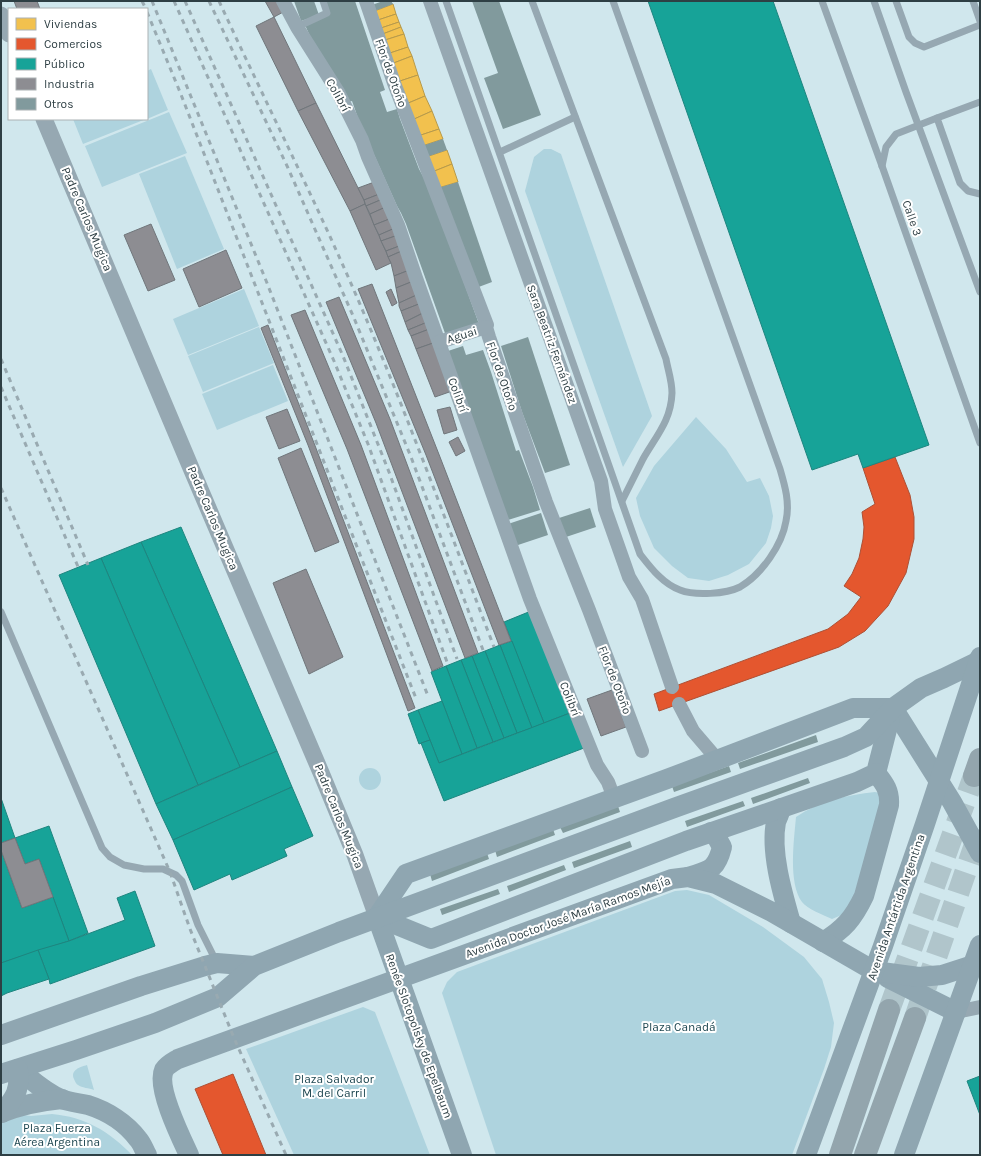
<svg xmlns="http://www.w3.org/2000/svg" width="981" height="1156" font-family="Karla,sans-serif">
  <rect width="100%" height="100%" fill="#d0e7ed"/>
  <g fill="#aed3de">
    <polygon points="151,69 168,110 147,119 147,71"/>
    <polygon points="169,112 187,153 102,187 85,146"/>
    <polygon points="73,119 146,119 83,144"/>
    <polygon points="544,149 551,149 561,154 652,416 623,467 525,191 534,157"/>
    <polygon points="185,156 224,249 177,269 139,174"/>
    <polygon points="244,289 259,326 188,355 173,319"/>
    <polygon points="259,327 274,363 203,392 188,356"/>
    <polygon points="273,365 288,401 217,430 202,394"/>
    <polygon points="696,417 726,449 747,482 760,478 769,496 773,516 771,528 766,543 749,564 728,575 709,581 688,578 672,566 654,548 640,516 636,498 654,466"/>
    <circle cx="370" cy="779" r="11"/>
    <path d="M875,792L880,793L883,798L853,899L844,914L832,919C824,915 807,909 802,902C788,883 794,840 796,817C819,801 847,795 875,792Z"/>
    <polygon points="687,890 709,895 763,927 804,957 822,979 829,1002 834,1023 831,1047 824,1069 792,1155 496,1155 442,993 447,982 457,972 675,891"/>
    <polygon points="363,1007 375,1012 430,1155 294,1155 246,1049"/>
    <path d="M87,1065L94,1090C89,1088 82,1088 78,1085C76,1084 75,1081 74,1079C70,1070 80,1067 87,1065Z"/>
    <path d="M52,1114C85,1117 109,1131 132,1155H1V1123L23,1115L31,1116Z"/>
  </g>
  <g fill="#f2c14e" stroke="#b79a4b">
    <polygon points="393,4 396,14 375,21 372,12"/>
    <polygon points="396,14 399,22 378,29 375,21"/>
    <polygon points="399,22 401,27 380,35 378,29"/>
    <polygon points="401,27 404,34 382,41 380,35"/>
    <polygon points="404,34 408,47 387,54 382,41"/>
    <polygon points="408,47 412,56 391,64 387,54"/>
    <polygon points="412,56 418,75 397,82 391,64"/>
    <polygon points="418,75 425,96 406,104 397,82"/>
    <polygon points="425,96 432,111 412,120 406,104"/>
    <polygon points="432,111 439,129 418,136 412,120"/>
    <polygon points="439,129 443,139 422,146 418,136"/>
    <polygon points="447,150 452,164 432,172 426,157"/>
    <polygon points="452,164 458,182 438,188 432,172"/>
  </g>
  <g fill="#e4572e" stroke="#ad5035">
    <polygon points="895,457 910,495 914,517 914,539 906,573 888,606 865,631 839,647 659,711 654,694 828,629 848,614 861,597 844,586 852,574 859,558 863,539 864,527 862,512 875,504 863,468"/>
    <polygon points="233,1074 266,1155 223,1155 195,1089"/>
  </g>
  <g fill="#17a398" stroke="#1e857f">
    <polygon points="648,1 773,1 929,445 863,468 858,454 812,470"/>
    <polygon points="181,527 277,751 240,767 141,542"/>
    <polygon points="141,542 240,767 198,785 101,558"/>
    <polygon points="101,558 198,785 156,804 59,575"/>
    <polygon points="531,611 570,713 544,723 504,622"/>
    <polygon points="512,641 544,723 532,728 500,645"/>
    <polygon points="500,645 532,728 517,733 485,651"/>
    <polygon points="485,651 517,733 504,738 472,656"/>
    <polygon points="472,656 504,738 493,742 461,660"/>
    <polygon points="461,660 493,742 477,748 446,666"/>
    <polygon points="446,666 477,748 462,754 431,672"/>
    <polygon points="442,701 462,754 439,763 418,710"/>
    <polygon points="418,710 430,740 419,744 408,714"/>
    <polygon points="570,713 584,748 444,801 421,743 430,740 439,763"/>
    <polygon points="277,751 292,787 173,840 156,804"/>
    <polygon points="292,787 313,836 284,849 287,856 269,864 232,880 230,874 194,890 173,840"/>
    <polygon points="1,798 15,838 1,843"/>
    <polygon points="49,826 88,933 69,941 39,859 25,864 15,838"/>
    <polygon points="1,850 22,908 53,897 69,941 1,963"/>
    <polygon points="135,891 155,946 50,984 49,979 38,950 69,941 125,920 117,898"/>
    <polygon points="38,950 49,979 7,993 1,996 1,963"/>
    <polygon points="980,1076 980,1115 967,1081"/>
  </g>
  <g fill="#8d8d92" stroke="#70767b">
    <polygon points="14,1 37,1 40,9 17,9"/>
    <polygon points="265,1 282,1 287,10 274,17"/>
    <polygon points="274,17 316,103 298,111 256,26"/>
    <polygon points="316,103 364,200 365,204 350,211 298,111"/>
    <polygon points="377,181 382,193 364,200 358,188"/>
    <polygon points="382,193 385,198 366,206 364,200"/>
    <polygon points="385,198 388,206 370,214 366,206"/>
    <polygon points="365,204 391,263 376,270 350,211"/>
    <polygon points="388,206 392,218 374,225 370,214"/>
    <polygon points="392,218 395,228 379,235 374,225"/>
    <polygon points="151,224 175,280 148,291 124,235"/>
    <polygon points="395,228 398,235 381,241 379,235"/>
    <polygon points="398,235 402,245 386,251 381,241"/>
    <polygon points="402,245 404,250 388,257 386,251"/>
    <polygon points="226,250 242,288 199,307 183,269"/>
    <polygon points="404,250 412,269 394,276 391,263 388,257"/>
    <polygon points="412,269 416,280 396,288 394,276"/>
    <polygon points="416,280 421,293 399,303 396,288"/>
    <polygon points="372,284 440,457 511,641 499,645 426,455 358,289"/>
    <polygon points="391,289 397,303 392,306 386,292"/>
    <polygon points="421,293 424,302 401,311 399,306 399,303"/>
    <polygon points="339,297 390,419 478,653 465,658 376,423 326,302"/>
    <polygon points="424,302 427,311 405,322 401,311"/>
    <polygon points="305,310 361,445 443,666 432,671 347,449 291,315"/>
    <polygon points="427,311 430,321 408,330 405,322"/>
    <polygon points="430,321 432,328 411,336 408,330"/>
    <polygon points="268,325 314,443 415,708 408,711 308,445 261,328"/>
    <polygon points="432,328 436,342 416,349 411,336"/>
    <polygon points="436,342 455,390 435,397 416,349"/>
    <polygon points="450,407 457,430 444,434 437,410"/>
    <polygon points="287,409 300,441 279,449 266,417"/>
    <polygon points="458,437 465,451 456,456 449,442"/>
    <polygon points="301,448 339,542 315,552 278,458"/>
    <polygon points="306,569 343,657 309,674 273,583"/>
    <polygon points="612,690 626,727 601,736 587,699"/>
    <polygon points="15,838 25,864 39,859 53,897 22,908 1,850 1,843"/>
  </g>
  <g fill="#819a9d">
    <polygon points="294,1 314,1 319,15 301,21"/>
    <polygon points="326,1 355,1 385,90 380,92 387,112 397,109 400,119 419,169 426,182 451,247 479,324 446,336 406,224 401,213 397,206 359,121 352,101 348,102 314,45 305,25 330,14"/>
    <polygon points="383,1 391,1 393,4 372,12 369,6"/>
    <polygon points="472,1 499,1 541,115 503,129 484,78 498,73"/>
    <polygon points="443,139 447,150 426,157 422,146"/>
    <polygon points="458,182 492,282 476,288 438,188"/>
    <polygon points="528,337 570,465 545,473 522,412 501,346"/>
    <polygon points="463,346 466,355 483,350 491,372 516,451 519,450 533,487 540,510 508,520 445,352"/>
    <polygon points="590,508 596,527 566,537 559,518"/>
    <polygon points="541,513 548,535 515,546 508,524"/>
    <polygon points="816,735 818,742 740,769 738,763"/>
    <polygon points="729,766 731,772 674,792 672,786"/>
    <polygon points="808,778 810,783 753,804 751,798"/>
    <polygon points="743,801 745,806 687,827 685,821"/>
    <polygon points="618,806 620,812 563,833 560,827"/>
    <polygon points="553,829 555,835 497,857 495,850"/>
    <polygon points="630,841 632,847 574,868 572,862"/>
    <polygon points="487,853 489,859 432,881 430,874"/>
    <polygon points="564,865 566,870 509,892 507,886"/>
    <polygon points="498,889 500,894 442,915 440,909"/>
  </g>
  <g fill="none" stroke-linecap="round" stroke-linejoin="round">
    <g stroke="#b0c5cb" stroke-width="22" stroke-dasharray="22 11" stroke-linecap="butt">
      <polyline points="889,1010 974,776"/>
      <polyline points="915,1018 980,830"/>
    </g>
    <g stroke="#96a8b2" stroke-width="7">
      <path d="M446,1L640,554C651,568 663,584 680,590C695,596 726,594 740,587C762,574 782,545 786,521C790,503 785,486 780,469L613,1"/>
      <path d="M532,1L666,359C668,370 672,381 672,393C671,421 656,436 643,459C636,473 629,487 622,501"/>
      <polyline points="822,1 882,166 980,443"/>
      <polyline points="896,1 909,37 915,43 924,47 980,25"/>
      <polyline points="973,1 980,21"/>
      <polyline points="297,27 327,13 323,1"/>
      <polyline points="980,102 937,118 960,183 968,191 980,194"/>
      <polyline points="500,152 575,117"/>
      <polyline points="882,166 886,147 896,134 937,118"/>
      <polyline points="1,612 102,848 110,857 124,865 144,869 163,869 176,875 182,881 198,925 216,961"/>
    </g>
    <g stroke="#96a8b2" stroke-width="14">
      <polyline points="283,1 297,27 338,92 362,140 368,157 398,225 416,278 530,599 597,765 608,782 614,798"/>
      <polyline points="366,1 394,83 487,325 486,327 489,337 546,502 589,610 642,751"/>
      <polyline points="430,1 601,481 605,509 629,577 642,599 672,687"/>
      <polyline points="439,342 486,327"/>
      <polyline points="679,704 693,731 717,759"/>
      <polyline points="956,1012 980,1007"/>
    </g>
    <g stroke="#96a8b2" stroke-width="17">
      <polyline points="1,15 9,34"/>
      <polyline points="44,119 191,468 322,775 355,855 377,917"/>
    </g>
    <g stroke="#8fa6b1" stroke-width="20">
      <polyline points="893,708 952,802 980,853"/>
      <path d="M781,808C780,813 778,817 776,822C770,852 783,895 791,923"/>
      <path d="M688,877C709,870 716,871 722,847L717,838L711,832"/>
      <polyline points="377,917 431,939 686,841 857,782 876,773 892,710"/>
      <polyline points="377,917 406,874 667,779 853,708 893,708"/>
      <polyline points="377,917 462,1155"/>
      <path d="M823,942C844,929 853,919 864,896L889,805C890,791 885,784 876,773"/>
      <polyline points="888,978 956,1012"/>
      <polyline points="1,1035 141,986 205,966 217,963 254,966"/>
      <path d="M18,1069C32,1080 44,1092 61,1099C69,1102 79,1103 88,1105C107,1111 126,1123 138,1139C142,1143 144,1150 147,1155"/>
      <polyline points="1,1074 76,1050 155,1023 218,997 254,966 339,932 674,808 844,747 866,737 893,708 921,688 944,678 979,661"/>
      <path d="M1,1113C21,1105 40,1101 62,1099"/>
      <path d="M2,1113C16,1097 20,1090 18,1069"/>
      <path d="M189,1155C181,1138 156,1087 164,1070C167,1065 173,1062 178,1059C343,998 508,939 672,879L688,877L716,884L772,912L874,971L919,977L942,975L973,965"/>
      <polyline points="806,1155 883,946 925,824 980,657"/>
      <polyline points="904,1155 980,945"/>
    </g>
    <g stroke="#93a5ad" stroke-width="22">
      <polyline points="974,776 980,759"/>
      <polyline points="840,1155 889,1010"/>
      <polyline points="865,1155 915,1018"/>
    </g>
    <g stroke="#99aab1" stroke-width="3" stroke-dasharray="5 5" stroke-linecap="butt">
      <polyline points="142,1 146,9"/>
      <polyline points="152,1 267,283 428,696"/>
      <polyline points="174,1 334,361 368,444 447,662"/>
      <polyline points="185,1 343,356 389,472 457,659"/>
      <polyline points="209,1 288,168 354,318 411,457 483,650"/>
      <path d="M219,1C269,110 324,217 370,328C414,433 453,540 494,647"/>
      <polyline points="147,12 180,92 417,701"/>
      <polyline points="1,359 88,565"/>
      <polyline points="1,387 79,569"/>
      <polyline points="1,488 170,872 190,929 234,1038 286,1155"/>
    </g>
    <polyline stroke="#96a8b2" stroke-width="7" points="874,1 906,92 980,292"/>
  </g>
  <g text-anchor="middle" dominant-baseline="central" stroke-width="4" stroke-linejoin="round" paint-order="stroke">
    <g font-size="12" fill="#2e3f44" stroke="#fff">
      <text transform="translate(391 73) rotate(70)">Flor de Otoño</text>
      <text transform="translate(338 95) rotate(61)">Colibrí</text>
      <text transform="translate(912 218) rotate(71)">Calle 3</text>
      <text transform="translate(87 219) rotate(67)">Padre Carlos Mugica</text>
      <text transform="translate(462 335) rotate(-17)">Aguai</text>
      <text transform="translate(552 344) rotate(70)">Sara Beatriz Fernández</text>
      <text transform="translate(502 376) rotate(71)">Flor de Otoño</text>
      <text transform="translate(458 395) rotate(70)">Colibrí</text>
      <text transform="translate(213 518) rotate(67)">Padre Carlos Mugica</text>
      <text transform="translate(615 680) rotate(69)">Flor de Otoño</text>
      <text transform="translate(570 699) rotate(68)">Colibrí</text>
      <text transform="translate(339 816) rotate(68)">Padre Carlos Mugica</text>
      <text transform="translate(896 907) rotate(-71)">Avenida Antártida Argentina</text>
      <text transform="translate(568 917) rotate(-20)">Avenida Doctor José María Ramos Mejía</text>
      <text transform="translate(419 1036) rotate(70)">Renée Slotopolsky de Epelbaum</text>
    </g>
    <g font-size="12" fill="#1c454f" stroke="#fff">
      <text x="679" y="1027">Plaza Canadá</text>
      <text x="334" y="1079">Plaza Salvador<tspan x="334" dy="14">M. del Carril</tspan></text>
      <text x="57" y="1128">Plaza Fuerza<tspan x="57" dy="14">Aérea Argentina</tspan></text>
    </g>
  </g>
  <rect width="981" height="1156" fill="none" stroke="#2e3f44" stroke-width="4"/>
  <rect x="8" y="8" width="140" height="112" fill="#ffffff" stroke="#abb2b4"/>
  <rect x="16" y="18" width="20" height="12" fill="#f2c14e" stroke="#abb2b4"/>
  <text x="44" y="28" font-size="12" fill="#2e3f44">Viviendas</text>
  <rect x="16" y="38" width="20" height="12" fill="#e4572e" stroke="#abb2b4"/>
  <text x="44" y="48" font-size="12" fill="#2e3f44">Comercios</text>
  <rect x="16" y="58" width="20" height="12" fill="#17a398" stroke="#abb2b4"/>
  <text x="44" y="68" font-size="12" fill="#2e3f44">Público</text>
  <rect x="16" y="78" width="20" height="12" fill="#8d8d92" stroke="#abb2b4"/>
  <text x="44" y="88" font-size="12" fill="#2e3f44">Industria</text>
  <rect x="16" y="98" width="20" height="12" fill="#819a9d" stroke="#abb2b4"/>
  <text x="44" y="108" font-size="12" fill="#2e3f44">Otros</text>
</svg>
